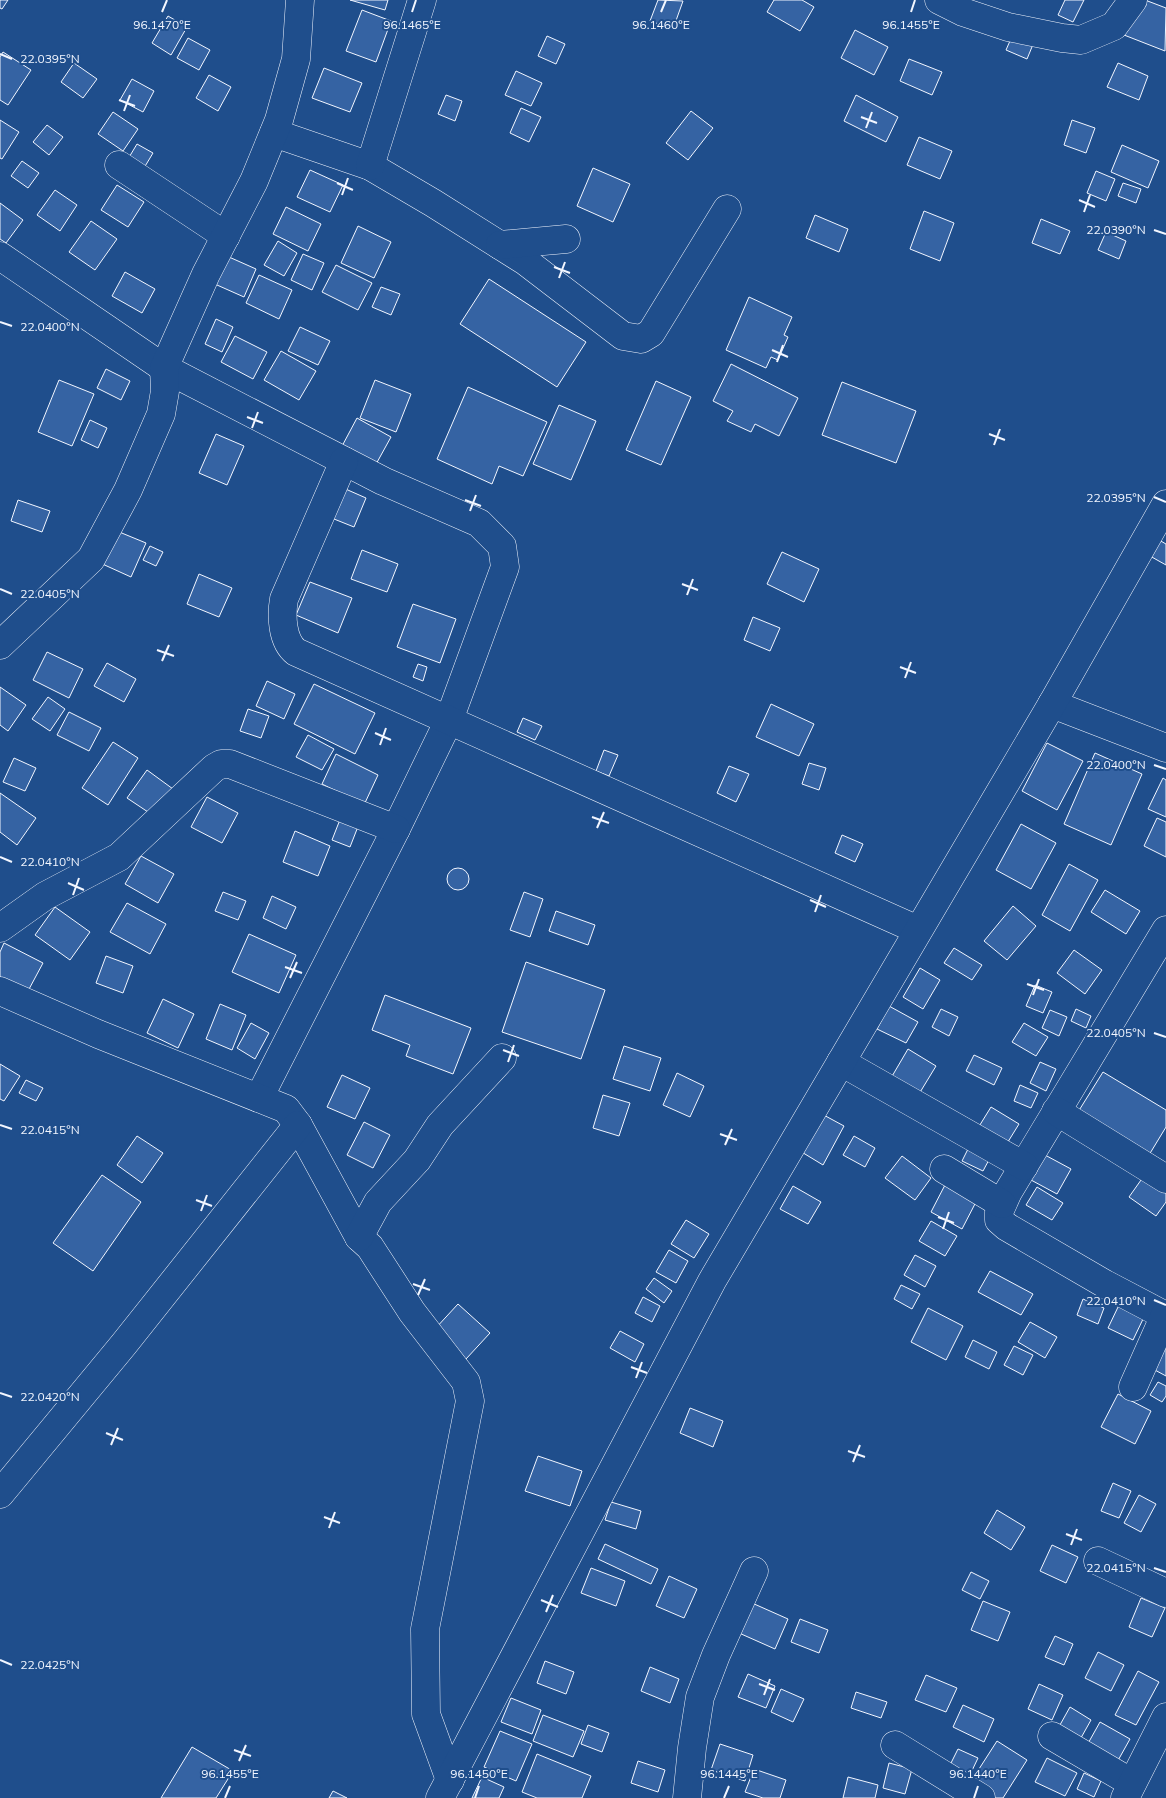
<svg xmlns="http://www.w3.org/2000/svg" width="1166" height="1798" font-family="Mulish,sans-serif">
  <rect width="100%" height="100%" fill="#1f4e8c"/>
  <g fill="#3563a3" stroke="#f2f6ff">
    <polygon points="0,0 8,0 2,9 0,8"/>
    <polygon points="350,0 388,0 385,10"/>
    <polygon points="658,0 683,1 673,29 650,21"/>
    <polygon points="774,0 802,0 814,7 800,31 767,12"/>
    <polygon points="1065,0 1084,0 1073,22 1058,15"/>
    <polygon points="1145,0 1166,8 1165,51 1124,35"/>
    <polygon points="362,10 391,21 376,62 346,51"/>
    <polygon points="168,16 187,27 171,55 152,43"/>
    <polygon points="855,30 888,47 874,75 841,58"/>
    <polygon points="1013,34 1034,42 1027,59 1006,50"/>
    <polygon points="547,36 565,44 556,64 538,56"/>
    <polygon points="188,38 210,50 199,70 177,58"/>
    <polygon points="3,52 31,70 8,105 0,100 0,57"/>
    <polygon points="909,59 942,72 932,95 900,81"/>
    <polygon points="74,63 97,79 83,98 61,82"/>
    <polygon points="1118,63 1148,76 1139,100 1107,87"/>
    <polygon points="324,68 362,83 350,112 312,98"/>
    <polygon points="516,71 542,83 531,106 505,95"/>
    <polygon points="209,75 231,87 218,111 196,98"/>
    <polygon points="132,79 154,91 143,112 120,100"/>
    <polygon points="446,95 462,101 455,121 438,114"/>
    <polygon points="856,95 898,117 886,142 844,121"/>
    <polygon points="521,108 541,117 529,142 510,133"/>
    <polygon points="691,111 713,128 688,160 666,143"/>
    <polygon points="113,112 138,129 123,151 98,134"/>
    <polygon points="0,120 19,132 2,159 0,158"/>
    <polygon points="1072,120 1095,128 1086,153 1064,145"/>
    <polygon points="47,125 63,137 49,155 33,142"/>
    <polygon points="919,137 952,151 940,179 907,165"/>
    <polygon points="137,144 153,153 141,173 125,164"/>
    <polygon points="1122,145 1159,161 1148,188 1111,172"/>
    <polygon points="22,161 39,173 28,188 11,176"/>
    <polygon points="593,168 630,184 613,222 577,206"/>
    <polygon points="310,170 343,185 330,212 297,197"/>
    <polygon points="1096,171 1115,179 1106,201 1087,193"/>
    <polygon points="1123,183 1141,189 1136,203 1118,196"/>
    <polygon points="117,185 144,202 128,227 101,210"/>
    <polygon points="55,190 77,205 60,231 37,215"/>
    <polygon points="0,203 23,220 6,243 0,239"/>
    <polygon points="286,207 321,224 308,251 273,234"/>
    <polygon points="924,211 954,223 940,261 910,249"/>
    <polygon points="815,215 848,229 839,252 806,238"/>
    <polygon points="1041,219 1070,231 1060,254 1032,243"/>
    <polygon points="91,221 117,239 95,270 69,252"/>
    <polygon points="358,226 391,242 374,278 341,263"/>
    <polygon points="1106,232 1126,241 1119,259 1098,250"/>
    <polygon points="278,241 297,253 284,276 264,265"/>
    <polygon points="220,253 256,269 244,297 208,281"/>
    <polygon points="303,254 324,263 312,290 291,280"/>
    <polygon points="336,265 372,283 358,310 322,292"/>
    <polygon points="125,272 155,289 142,313 112,296"/>
    <polygon points="259,275 292,290 279,319 246,303"/>
    <polygon points="489,279 586,342 557,387 460,324"/>
    <polygon points="381,287 400,294 391,315 372,307"/>
    <polygon points="749,297 792,317 784,335 788,337 778,360 771,357 766,368 726,350"/>
    <polygon points="216,319 233,327 222,352 205,344"/>
    <polygon points="300,327 330,341 318,365 288,351"/>
    <polygon points="235,336 267,352 253,379 221,362"/>
    <polygon points="281,351 316,371 299,400 264,380"/>
    <polygon points="731,364 798,398 779,436 755,424 751,432 727,421 733,411 713,401"/>
    <polygon points="106,369 130,381 121,400 97,388"/>
    <polygon points="59,380 94,394 72,446 38,432"/>
    <polygon points="375,380 411,394 396,432 360,418"/>
    <polygon points="656,381 691,397 661,465 626,450"/>
    <polygon points="842,382 916,411 896,463 822,435"/>
    <polygon points="468,387 547,422 523,476 499,466 492,484 437,459"/>
    <polygon points="559,405 596,421 571,480 533,464"/>
    <polygon points="357,418 391,437 375,466 341,448"/>
    <polygon points="90,420 107,428 98,448 81,440"/>
    <polygon points="216,434 244,446 227,485 199,473"/>
    <polygon points="341,487 366,498 354,527 329,517"/>
    <polygon points="18,500 50,511 42,532 11,521"/>
    <polygon points="112,529 146,543 131,577 98,562"/>
    <polygon points="1159,540 1166,544 1166,565 1150,556"/>
    <polygon points="150,546 163,552 156,566 143,560"/>
    <polygon points="362,550 398,564 387,592 351,579"/>
    <polygon points="782,552 819,569 804,602 767,584"/>
    <polygon points="199,574 232,588 219,617 187,604"/>
    <polygon points="310,582 352,598 338,633 296,615"/>
    <polygon points="413,604 456,619 440,663 397,647"/>
    <polygon points="753,617 780,628 770,651 744,640"/>
    <polygon points="47,652 83,669 69,698 33,680"/>
    <polygon points="107,663 136,679 124,702 94,686"/>
    <polygon points="418,664 427,667 423,681 413,677"/>
    <polygon points="267,681 295,694 284,719 256,706"/>
    <polygon points="314,684 375,713 355,754 294,724"/>
    <polygon points="0,687 26,705 8,731 0,725"/>
    <polygon points="48,697 65,709 50,731 32,719"/>
    <polygon points="771,704 814,724 799,756 756,737"/>
    <polygon points="248,709 269,716 261,738 240,731"/>
    <polygon points="69,712 101,728 89,751 57,735"/>
    <polygon points="523,718 542,726 535,740 517,732"/>
    <polygon points="308,735 334,749 322,770 296,757"/>
    <polygon points="113,742 138,758 108,805 82,788"/>
    <polygon points="1047,743 1083,761 1057,810 1022,791"/>
    <polygon points="604,750 618,755 609,776 596,771"/>
    <polygon points="1095,753 1142,774 1111,845 1064,824"/>
    <polygon points="336,754 378,775 364,805 322,784"/>
    <polygon points="14,758 36,768 25,791 3,782"/>
    <polygon points="809,763 826,768 819,790 802,784"/>
    <polygon points="729,766 749,774 736,802 717,793"/>
    <polygon points="147,770 173,789 154,816 127,798"/>
    <polygon points="1163,778 1166,780 1166,817 1148,809"/>
    <polygon points="0,793 36,818 17,845 0,832"/>
    <polygon points="207,797 238,813 222,843 191,827"/>
    <polygon points="341,817 359,824 350,847 332,840"/>
    <polygon points="1157,818 1166,822 1166,857 1144,846"/>
    <polygon points="1021,824 1056,843 1031,889 996,870"/>
    <polygon points="295,831 330,846 318,876 283,862"/>
    <polygon points="842,835 863,844 855,862 835,853"/>
    <polygon points="141,856 174,874 158,903 125,884"/>
    <polygon points="1069,864 1098,880 1070,931 1042,915"/>
    <circle cx="458" cy="879" r="11"/>
    <polygon points="1105,890 1140,911 1126,934 1091,912"/>
    <polygon points="223,892 246,901 238,920 215,911"/>
    <polygon points="524,892 543,899 530,937 510,930"/>
    <polygon points="272,896 296,907 286,929 263,918"/>
    <polygon points="127,903 166,924 150,954 110,932"/>
    <polygon points="1013,906 1036,926 1007,960 984,941"/>
    <polygon points="55,907 90,932 70,960 35,935"/>
    <polygon points="556,911 595,925 588,945 549,931"/>
    <polygon points="249,934 296,955 279,993 232,972"/>
    <polygon points="4,943 43,963 28,991 0,977 0,952"/>
    <polygon points="954,948 982,965 972,980 944,963"/>
    <polygon points="1074,950 1102,970 1085,994 1057,973"/>
    <polygon points="106,956 133,966 123,993 96,983"/>
    <polygon points="526,962 605,990 581,1059 502,1032"/>
    <polygon points="920,968 940,980 923,1009 903,997"/>
    <polygon points="1035,985 1052,992 1043,1013 1026,1006"/>
    <polygon points="385,995 471,1028 453,1074 406,1056 410,1045 372,1030"/>
    <polygon points="163,999 194,1014 178,1048 147,1033"/>
    <polygon points="220,1004 246,1015 232,1050 206,1039"/>
    <polygon points="889,1006 918,1022 906,1043 877,1029"/>
    <polygon points="941,1009 958,1017 949,1036 932,1027"/>
    <polygon points="1076,1009 1091,1016 1086,1028 1071,1021"/>
    <polygon points="1050,1010 1067,1017 1059,1036 1042,1028"/>
    <polygon points="251,1023 269,1033 255,1059 237,1048"/>
    <polygon points="1024,1023 1048,1037 1036,1056 1012,1042"/>
    <polygon points="624,1046 661,1058 650,1091 613,1079"/>
    <polygon points="908,1049 936,1066 919,1094 891,1078"/>
    <polygon points="974,1055 1002,1068 994,1085 966,1071"/>
    <polygon points="1040,1062 1056,1069 1046,1091 1030,1083"/>
    <polygon points="0,1064 20,1076 4,1101 0,1099"/>
    <polygon points="1103,1072 1166,1110 1166,1127 1149,1155 1078,1112"/>
    <polygon points="677,1073 704,1086 690,1117 663,1105"/>
    <polygon points="342,1075 370,1088 355,1119 327,1107"/>
    <polygon points="26,1080 43,1088 36,1101 19,1093"/>
    <polygon points="1020,1085 1038,1093 1031,1108 1014,1101"/>
    <polygon points="603,1095 630,1103 619,1136 593,1128"/>
    <polygon points="991,1107 1019,1124 1006,1145 978,1128"/>
    <polygon points="820,1113 844,1126 823,1165 800,1151"/>
    <polygon points="364,1122 390,1135 373,1168 347,1155"/>
    <polygon points="137,1136 163,1153 142,1183 117,1165"/>
    <polygon points="854,1136 875,1148 865,1167 843,1155"/>
    <polygon points="970,1145 991,1156 983,1171 962,1161"/>
    <polygon points="1045,1155 1071,1169 1057,1194 1031,1180"/>
    <polygon points="902,1156 931,1178 915,1200 885,1178"/>
    <polygon points="1146,1173 1166,1187 1166,1202 1156,1216 1129,1197"/>
    <polygon points="102,1175 141,1202 93,1271 53,1243"/>
    <polygon points="946,1183 977,1200 962,1229 931,1212"/>
    <polygon points="793,1186 821,1202 808,1224 780,1209"/>
    <polygon points="1037,1187 1063,1203 1052,1220 1026,1205"/>
    <polygon points="686,1220 709,1234 694,1258 671,1244"/>
    <polygon points="931,1221 957,1236 945,1256 919,1241"/>
    <polygon points="669,1250 688,1261 676,1283 656,1272"/>
    <polygon points="915,1255 936,1266 925,1287 904,1275"/>
    <polygon points="990,1271 1033,1294 1021,1315 978,1292"/>
    <polygon points="654,1278 672,1291 664,1303 646,1289"/>
    <polygon points="901,1285 920,1294 912,1309 894,1299"/>
    <polygon points="643,1297 660,1306 652,1322 635,1313"/>
    <polygon points="1083,1299 1104,1308 1098,1324 1077,1315"/>
    <polygon points="458,1304 490,1333 466,1359 434,1330"/>
    <polygon points="1119,1305 1144,1317 1133,1340 1108,1328"/>
    <polygon points="928,1308 963,1326 946,1360 911,1342"/>
    <polygon points="1030,1322 1057,1337 1045,1358 1018,1342"/>
    <polygon points="620,1331 644,1344 635,1362 610,1348"/>
    <polygon points="973,1340 997,1352 989,1369 965,1357"/>
    <polygon points="1014,1346 1033,1355 1023,1375 1004,1365"/>
    <polygon points="1165,1347 1166,1348 1166,1376 1153,1369"/>
    <polygon points="1158,1382 1166,1386 1166,1396 1162,1402 1150,1395"/>
    <polygon points="1118,1394 1151,1411 1135,1444 1101,1427"/>
    <polygon points="690,1408 723,1421 713,1447 680,1433"/>
    <polygon points="538,1456 582,1471 570,1506 525,1491"/>
    <polygon points="1113,1483 1131,1491 1119,1518 1101,1511"/>
    <polygon points="1139,1495 1156,1504 1141,1532 1124,1523"/>
    <polygon points="611,1502 641,1511 636,1529 605,1520"/>
    <polygon points="997,1510 1025,1527 1011,1550 984,1533"/>
    <polygon points="605,1544 658,1569 651,1584 598,1559"/>
    <polygon points="1052,1545 1078,1557 1066,1583 1040,1571"/>
    <polygon points="591,1568 625,1581 616,1606 581,1593"/>
    <polygon points="971,1572 989,1581 980,1599 962,1590"/>
    <polygon points="669,1576 697,1589 684,1618 656,1606"/>
    <polygon points="1141,1598 1165,1608 1152,1637 1129,1627"/>
    <polygon points="983,1601 1010,1612 998,1641 971,1630"/>
    <polygon points="752,1603 788,1619 775,1649 739,1633"/>
    <polygon points="800,1619 828,1630 819,1653 791,1642"/>
    <polygon points="1055,1636 1073,1644 1064,1665 1045,1657"/>
    <polygon points="1098,1652 1124,1665 1111,1691 1085,1678"/>
    <polygon points="545,1661 574,1672 566,1694 537,1683"/>
    <polygon points="650,1667 679,1679 670,1703 641,1691"/>
    <polygon points="1138,1671 1159,1682 1136,1725 1115,1715"/>
    <polygon points="748,1674 775,1686 766,1708 738,1697"/>
    <polygon points="926,1675 957,1688 946,1712 915,1700"/>
    <polygon points="1039,1684 1063,1695 1052,1720 1028,1709"/>
    <polygon points="781,1689 804,1699 793,1722 771,1712"/>
    <polygon points="856,1692 887,1702 881,1718 851,1708"/>
    <polygon points="511,1698 541,1710 532,1734 501,1722"/>
    <polygon points="963,1705 994,1719 984,1742 953,1727"/>
    <polygon points="1070,1707 1091,1720 1077,1745 1056,1732"/>
    <polygon points="543,1715 584,1731 573,1757 533,1741"/>
    <polygon points="1100,1722 1130,1739 1116,1764 1086,1747"/>
    <polygon points="588,1725 609,1733 602,1752 581,1744"/>
    <polygon points="500,1731 532,1744 516,1781 484,1767"/>
    <polygon points="997,1741 1027,1760 1003,1798 992,1798 970,1783"/>
    <polygon points="720,1744 753,1755 745,1781 711,1770"/>
    <polygon points="192,1747 233,1771 216,1798 161,1798"/>
    <polygon points="958,1749 978,1758 968,1779 948,1769"/>
    <polygon points="537,1754 591,1776 582,1798 537,1798 522,1792"/>
    <polygon points="1047,1758 1077,1773 1065,1796 1035,1782"/>
    <polygon points="638,1761 665,1770 658,1792 631,1783"/>
    <polygon points="889,1763 912,1769 905,1794 883,1788"/>
    <polygon points="754,1769 786,1780 780,1798 763,1798 745,1792"/>
    <polygon points="1084,1773 1101,1781 1094,1797 1077,1789"/>
    <polygon points="482,1777 504,1787 499,1798 472,1798"/>
    <polygon points="848,1777 878,1785 875,1798 843,1798"/>
    <polygon points="333,1791 347,1798 329,1798"/>
  </g>
  <g fill="none" stroke-linecap="round" stroke-linejoin="round">
    <defs>
      <g id="minor">
        <polyline points="939,0 963,12 1008,27 1062,38 1081,40 1114,26 1133,0"/>
        <polyline points="274,133 370,166 433,203 525,261 623,336 641,339 651,333 727,209"/>
        <polyline points="119,165 226,236"/>
        <polyline points="370,166 422,0"/>
        <polyline points="500,245 566,239"/>
        <polyline points="0,256 164,368 383,481 479,523 502,546 505,567 449,720 396,829 259,1098"/>
        <path d="M344,461L284,599C281,616 282,641 296,652L918,930"/>
        <polyline points="0,645 91,559 128,490 161,414 165,391 164,368 206,274 254,181 279,120 296,59 300,0"/>
        <polyline points="1052,704 1166,748"/>
        <polyline points="0,928 45,896 119,857 214,768 221,764 230,764 396,829"/>
        <polyline points="1166,930 1008,1192 999,1212 999,1220 1007,1227 1105,1284 1166,1316"/>
        <polyline points="0,991 98,1034 286,1109 298,1125 359,1237 370,1247 412,1312 466,1382 470,1401 425,1629 426,1714 450,1780"/>
        <polyline points="841,1062 1024,1166"/>
        <polyline points="1056,1111 1166,1179"/>
        <polyline points="944,1169 1002,1204"/>
        <polyline points="359,1237 378,1202 417,1160 440,1125 502,1058"/>
        <polyline points="1133,1387 1165,1315"/>
        <polyline points="0,1494 124,1344 298,1125"/>
        <polyline points="1098,1561 1166,1593"/>
        <polyline points="1052,1736 1132,1783"/>
        <polyline points="895,1745 981,1798"/>
        <polyline points="440,1798 712,1281 1052,704 1166,504"/>
        <polyline points="687,1798 692,1748 700,1697 716,1655 754,1571"/>
        <polyline points="1125,1798 1166,1717"/>
      </g>
    </defs>
    <use href="#minor" stroke="#f2f6ff" stroke-width="29"/>
    <use href="#minor" stroke="#1f4e8c" stroke-width="28"/>
  </g>
  <path fill="none" stroke="#f2f6ff" stroke-width="2" d="M162,12L167,0M412,12L416,0M661,12L666,0M911,12L915,0M0,54L12,59M119,100L135,106M124,111L130,95M861,117L877,123M866,128L872,112M337,183L353,190M342,195L348,178M1079,200L1095,207M1084,212L1090,195M1154,230L1166,234M554,267L570,273M559,278L565,262M0,322L12,326M772,350L788,357M777,362L783,345M247,417L263,423M252,428L258,412M989,434L1005,440M994,445L1000,429M1154,497L1166,502M465,500L481,506M470,511L476,495M682,584L698,590M0,589L12,594M687,595L693,579M157,650L174,656M162,661L169,645M900,667L916,673M905,678L911,662M375,733L391,740M380,745L386,728M1154,765L1166,769M592,817L609,823M597,828L604,812M0,857L12,862M68,883L84,890M73,895L79,878M810,900L826,907M815,912L821,895M285,967L302,973M290,978L297,962M1027,984L1044,990M1033,995L1039,979M1154,1033L1166,1037M503,1050L519,1056M508,1062L514,1045M0,1125L12,1129M720,1134L737,1140M725,1145L732,1129M196,1200L212,1206M201,1211L207,1195M938,1217L954,1223M943,1229L949,1212M413,1284L430,1290M418,1295L425,1279M1154,1300L1166,1305M631,1367L647,1373M636,1378L642,1362M0,1393L12,1397M106,1433L123,1440M111,1445L118,1428M848,1451L865,1457M853,1462L860,1445M324,1517L340,1523M329,1528L335,1512M1066,1534L1082,1540M1071,1545L1077,1529M1154,1568L1166,1572M541,1600L558,1607M546,1612L553,1595M0,1660L12,1665M759,1684L775,1690M764,1695L770,1679M234,1750L251,1756M239,1761L246,1745M225,1798L230,1786M475,1798L479,1786M724,1798L729,1786M974,1798L978,1786"/>
  <g font-size="12" text-anchor="middle" fill="#f2f6ff" stroke="#1f4e8c" stroke-width="4" stroke-linejoin="round" paint-order="stroke">
    <text x="661" y="29">96.1460°E</text>
    <text x="911" y="29">96.1455°E</text>
    <text x="162" y="29">96.1470°E</text>
    <text x="412" y="29">96.1465°E</text>
    <text x="50" y="63">22.0395°N</text>
    <text x="1116" y="234">22.0390°N</text>
    <text x="50" y="331">22.0400°N</text>
    <text x="1116" y="502">22.0395°N</text>
    <text x="50" y="598">22.0405°N</text>
    <text x="1116" y="769">22.0400°N</text>
    <text x="50" y="866">22.0410°N</text>
    <text x="1116" y="1037">22.0405°N</text>
    <text x="50" y="1134">22.0415°N</text>
    <text x="1116" y="1305">22.0410°N</text>
    <text x="50" y="1401">22.0420°N</text>
    <text x="1116" y="1572">22.0415°N</text>
    <text x="50" y="1669">22.0425°N</text>
    <text x="230" y="1778">96.1455°E</text>
    <text x="479" y="1778">96.1450°E</text>
    <text x="729" y="1778">96.1445°E</text>
    <text x="978" y="1778">96.1440°E</text>
  </g>
</svg>
